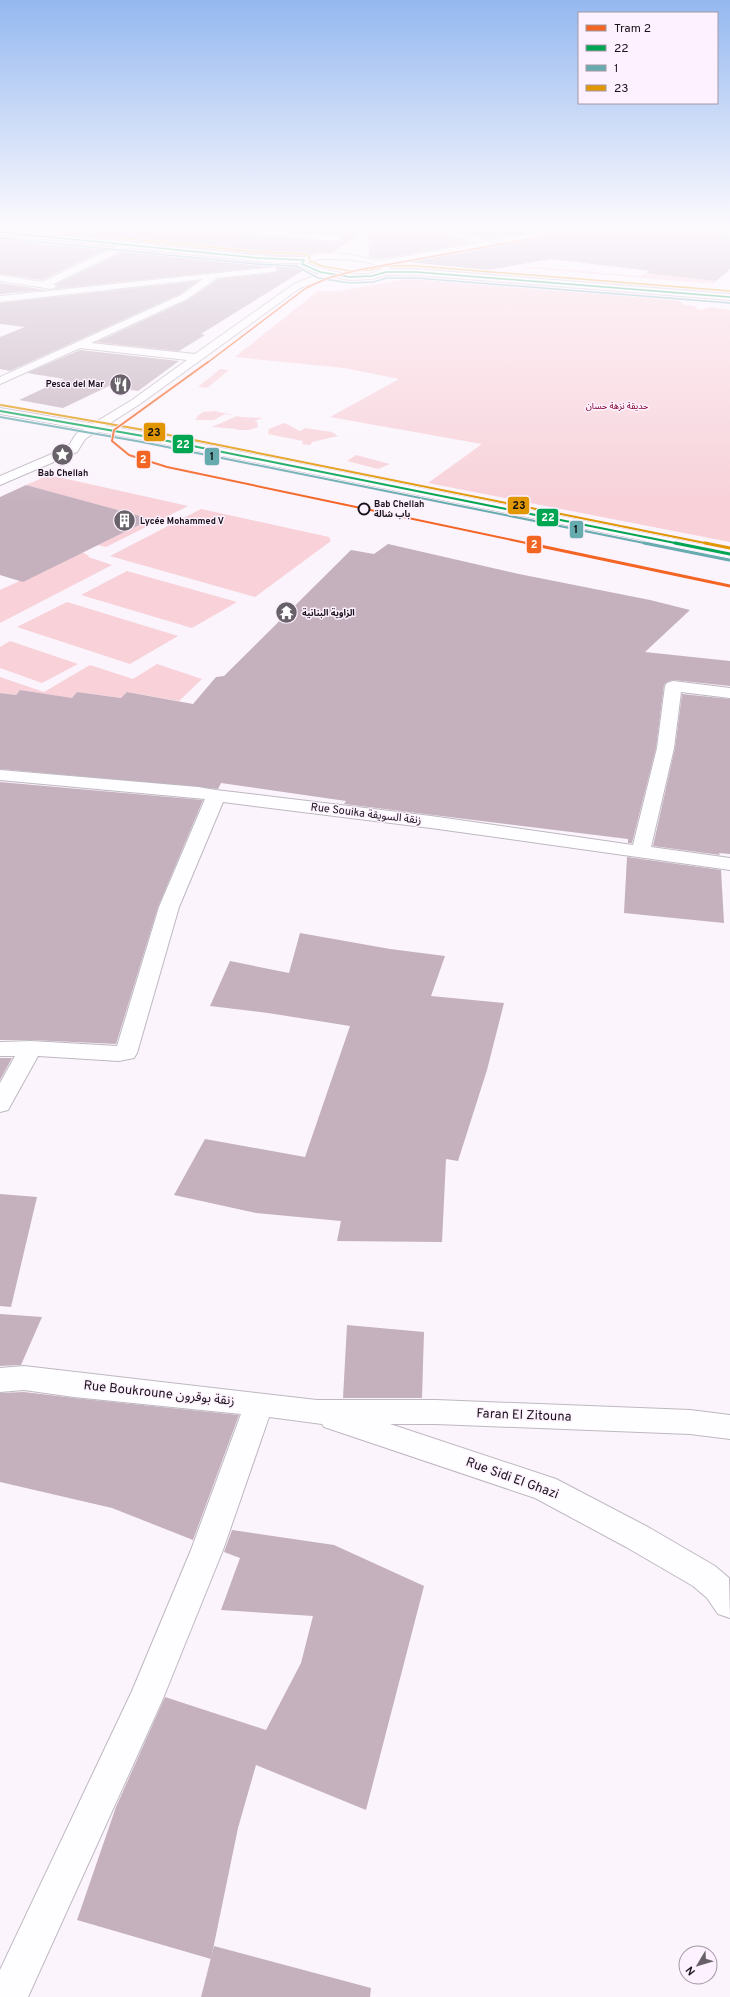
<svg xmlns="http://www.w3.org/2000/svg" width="730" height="1997" font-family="Overpass,'Noto Sans Arabic',sans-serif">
  <rect width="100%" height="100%" fill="#fbf4fc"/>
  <g fill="#f8d1d9">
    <polygon points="526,266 641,276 646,273 719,278 714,284 525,268"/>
    <polygon points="417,277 679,299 682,304 697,307 696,309 702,310 710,307 730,310 730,542 428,483 482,444 330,417 399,379 344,368 235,357 318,291 340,291"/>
    <polygon points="105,337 183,348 175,353 89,344"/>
    <polygon points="220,369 229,370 207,388 198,387"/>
    <polygon points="215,411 241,417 263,418 254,421 257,422 258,427 249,430 236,430 238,429 212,427 237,416 225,414 214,420 195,420 198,417 196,417 203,412"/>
    <path d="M284,423C291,425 296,430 300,431L305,428L332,432L338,436L312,442L310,445L302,444L303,441L268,434L269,429Z"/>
    <polygon points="356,455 390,464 378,469 347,461"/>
    <polygon points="49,475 188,506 106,547 98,545 150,519 26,485"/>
    <polygon points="201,509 329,537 331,541 255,597 110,556"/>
    <polygon points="82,552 89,556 88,557 112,565 0,623 0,590"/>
    <polygon points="127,571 237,602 192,628 81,595"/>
    <polygon points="67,602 178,636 130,664 17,627"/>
    <polygon points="10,641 78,664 42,683 0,668 0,647"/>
    <polygon points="157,664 202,679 179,701 127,692 121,698 77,692 70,701 57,696 20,690 16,695 0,693 0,677 44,692 90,665 133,679"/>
  </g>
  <g fill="#c5b1be">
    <polygon points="0,224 162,224 163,228 336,242 342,238 336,234 181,224 350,224 355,228 439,231 471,243 381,259 373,258 369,257 368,230 333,252 318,252 304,256 277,256 0,228"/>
    <polygon points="403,224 576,224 488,239 440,225"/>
    <polygon points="600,224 680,224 680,230 730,235 730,269 716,281 646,273 650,271 551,259 488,270 407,262 595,227"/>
    <polygon points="0,237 111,247 42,280 0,274"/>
    <polygon points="128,250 277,264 297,264 298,267 304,270 201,334 205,335 179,351 97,342 188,300 218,279 273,273 278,271 276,266 55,289 58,286 56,284"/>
    <polygon points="198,281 180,294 10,371 0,369 0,337 25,327 0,324 0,303"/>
    <polygon points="0,283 46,290 0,294"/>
    <polygon points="80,350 179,361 138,391 109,386 63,408 19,400 64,379 27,373"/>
    <polygon points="26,485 151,519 23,582 0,575 0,497"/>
    <polygon points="388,544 519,574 650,600 690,610 645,652 730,661 730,686 673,680 667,682 664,685 656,748 632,843 628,843 628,839 344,804 346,801 221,783 218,789 0,769 0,693 16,695 20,690 72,698 77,692 121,698 127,692 193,704 216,677 224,676 351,550 374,554"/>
    <polygon points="682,694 730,699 730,854 719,853 720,855 653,846 675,748"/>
    <polygon points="0,782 203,800 158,907 116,1044 31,1040 0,1040"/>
    <polygon points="627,857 721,870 724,923 624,913"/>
    <polygon points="300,933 390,949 445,956 431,996 504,1003 487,1070 458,1161 446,1159 442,1242 337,1241 341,1221 256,1213 174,1195 205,1139 305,1157 350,1026 268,1013 210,1006 230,961 289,973"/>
    <polygon points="0,1058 12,1058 0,1080"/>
    <polygon points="0,1194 37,1197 11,1307 0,1306"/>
    <polygon points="0,1314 42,1317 21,1365 0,1366"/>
    <polygon points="347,1325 424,1332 422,1398 343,1398"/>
    <polygon points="24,1392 74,1398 239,1415 193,1540 112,1508 0,1482 0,1393"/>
    <polygon points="232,1530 334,1545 424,1586 366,1810 256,1765 238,1828 211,1959 77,1920 116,1807 165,1697 266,1730 301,1663 313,1616 221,1610 240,1558 224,1552"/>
    <polygon points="214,1946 371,1988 370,1997 201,1997"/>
  </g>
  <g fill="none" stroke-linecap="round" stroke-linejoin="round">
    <defs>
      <g id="minor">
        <polygon points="163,224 336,235 340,238 336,241 166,227 163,227"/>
        <path d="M351,224L440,226L488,241L583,224H599L595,226L387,264L391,269H416L730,294V300L416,275H386L372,279L350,280L330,276L300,288L140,404L85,439L77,452L0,485V476L68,447L76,434L132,400L187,360L80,348L0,384V377L181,295L203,279L0,302V296L276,267V271L273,272L217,278L187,299L91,343L195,354L294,284L319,274L299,266L298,263H277L128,248L53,284L57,286L52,289L0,281V275L42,282L117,246L0,235V229L277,257H304L318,253L347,254L379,261L477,243L439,230L355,226ZM318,259C334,259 371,258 382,269C363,281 326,271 307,263Z"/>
        <polygon points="673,681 730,688 730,698 681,692 674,748 651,847 730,858 730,870 431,828 223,802 179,907 137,1053 134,1058 119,1061 38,1056 8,1110 0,1112 0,1083 15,1056 0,1056 0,1042 31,1041 117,1046 159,907 205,799 0,780 0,770 198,787 216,790 431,816 633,845 657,748 665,686 667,683"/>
        <polygon points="24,1366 317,1400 436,1400 690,1410 730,1415 730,1439 690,1434 436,1424 390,1424 556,1479 648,1527 715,1566 729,1578 730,1618 718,1614 707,1598 693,1586 626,1547 535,1498 324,1427 322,1424 269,1417 223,1550 162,1701 28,1997 0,1997 0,1970 132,1691 191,1550 241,1414 74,1397 24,1390 0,1392 0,1368"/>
      </g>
      <polygon id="major" points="0,408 143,432 730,550 730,558 143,440 0,414"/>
    </defs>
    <use href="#minor" stroke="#beb8c0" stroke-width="2"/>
    <use href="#major" stroke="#beb8c0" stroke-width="2"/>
    <use href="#minor" fill="#fefdff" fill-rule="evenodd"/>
    <use href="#major" fill="#fefdff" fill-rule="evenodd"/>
    <defs>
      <polyline id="bus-1-far2" points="0,232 258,258 304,260 302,264 320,272 350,277 372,276 386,272 416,272 730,297"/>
      <polyline id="bus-1-far1" points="0,411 143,436 680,544"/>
      <polyline id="bus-1" points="675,543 730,554"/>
      <polyline id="bus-2-far2" points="0,238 257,264 296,266 318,278 350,283 373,282 387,278 416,278 730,303"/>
      <polyline id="bus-2-far1" points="0,417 142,442 649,544"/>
      <polyline id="bus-2" points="644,543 729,560"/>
      <polyline id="bus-3-far2" points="1,226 258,252 305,254 309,256 310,261 322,266 350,271 371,270 385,266 416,266 730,291"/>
      <polyline id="bus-3-far1" points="1,405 144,430 710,544"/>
      <polyline id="bus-3" points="705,543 730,548"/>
    </defs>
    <use href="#bus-1-far2" stroke="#fef1ff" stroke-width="3"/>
    <use href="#bus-1-far1" stroke="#fef1ff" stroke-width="3.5"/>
    <use href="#bus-1" stroke="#fef1ff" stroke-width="5"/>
    <use href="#bus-2-far2" stroke="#fef1ff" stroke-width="3"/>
    <use href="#bus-2-far1" stroke="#fef1ff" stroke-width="3.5"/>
    <use href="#bus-2" stroke="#fef1ff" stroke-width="5"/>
    <use href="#bus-3-far2" stroke="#fef1ff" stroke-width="3"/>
    <use href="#bus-3-far1" stroke="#fef1ff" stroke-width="3.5"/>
    <use href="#bus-3" stroke="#fef1ff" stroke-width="5"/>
    <use href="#bus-1-far2" stroke="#00a651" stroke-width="1.5"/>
    <use href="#bus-1-far1" stroke="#00a651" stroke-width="2"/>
    <use href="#bus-1" stroke="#00a651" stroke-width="3"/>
    <use href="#bus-2-far2" stroke="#66acaf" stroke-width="1.5"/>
    <use href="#bus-2-far1" stroke="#66acaf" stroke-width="2"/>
    <use href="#bus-2" stroke="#66acaf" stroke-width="3"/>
    <use href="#bus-3-far2" stroke="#e19703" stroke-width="1.5"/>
    <use href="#bus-3-far1" stroke="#e19703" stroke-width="2"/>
    <use href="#bus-3" stroke="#e19703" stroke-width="3"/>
    <defs>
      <polyline id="tram-1-far2" points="207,363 306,288 328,278 358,270 612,224"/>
      <polyline id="tram-1-far1" points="208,362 114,430 112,441 129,455 167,467 531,544"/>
      <polyline id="tram-1" points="526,543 730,586"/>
    </defs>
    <use href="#tram-1-far2" stroke="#fef1ff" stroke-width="3"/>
    <use href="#tram-1-far1" stroke="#fef1ff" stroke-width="3.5"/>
    <use href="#tram-1" stroke="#fef1ff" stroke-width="5"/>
    <use href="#tram-1-far2" stroke="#f26522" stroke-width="1.5"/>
    <use href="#tram-1-far1" stroke="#f26522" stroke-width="2"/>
    <use href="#tram-1" stroke="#f26522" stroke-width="3"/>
  </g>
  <linearGradient id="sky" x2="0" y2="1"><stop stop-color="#94b8f0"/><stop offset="0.45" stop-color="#fdfafe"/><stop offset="1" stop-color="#fdfafe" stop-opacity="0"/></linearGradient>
  <rect width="730" height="503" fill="url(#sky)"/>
  <defs>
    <symbol id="restaurant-disc" viewBox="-11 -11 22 22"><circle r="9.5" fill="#686169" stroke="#fef1ff"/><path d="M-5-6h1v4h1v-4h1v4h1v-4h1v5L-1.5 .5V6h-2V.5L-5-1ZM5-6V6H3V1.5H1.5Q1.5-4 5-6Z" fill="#fff"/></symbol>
    <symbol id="sight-disc" viewBox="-11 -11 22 22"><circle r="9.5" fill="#686169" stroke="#fef1ff"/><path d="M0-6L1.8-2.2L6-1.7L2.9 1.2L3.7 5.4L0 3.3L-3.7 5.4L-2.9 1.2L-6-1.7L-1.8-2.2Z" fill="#fff"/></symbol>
    <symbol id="building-disc" viewBox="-11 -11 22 22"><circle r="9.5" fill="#686169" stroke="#fef1ff"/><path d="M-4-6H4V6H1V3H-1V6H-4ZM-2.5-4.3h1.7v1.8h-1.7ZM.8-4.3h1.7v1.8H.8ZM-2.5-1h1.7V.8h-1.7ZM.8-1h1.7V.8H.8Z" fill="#fff"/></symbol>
    <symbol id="temple-disc" viewBox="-11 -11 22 22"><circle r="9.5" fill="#686169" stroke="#fef1ff"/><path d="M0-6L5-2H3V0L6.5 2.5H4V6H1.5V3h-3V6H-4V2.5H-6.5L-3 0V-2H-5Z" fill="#fff"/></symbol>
  </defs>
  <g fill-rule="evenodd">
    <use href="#restaurant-disc" x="108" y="372" width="25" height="25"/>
    <use href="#sight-disc" x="50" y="442" width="25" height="25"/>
    <use href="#building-disc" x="112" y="508" width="25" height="25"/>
    <use href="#temple-disc" x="274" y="600" width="25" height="25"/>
  </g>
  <circle fill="#fef1ff" stroke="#19121a" stroke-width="2" cx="364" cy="509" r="5.5"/>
  <g text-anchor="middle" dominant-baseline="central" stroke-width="3" stroke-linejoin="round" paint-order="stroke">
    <g font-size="9" font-weight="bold" fill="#19121a" stroke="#fef1ff" text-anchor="start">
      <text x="104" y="384" text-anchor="end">Pesca del Mar</text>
      <text x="63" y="473" text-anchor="middle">Bab Chellah</text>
      <text x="140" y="521">Lycée Mohammed V</text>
      <text x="302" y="613">الزاوية البنانية</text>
    </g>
    <g font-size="9" fill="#81012c" stroke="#fef1ff">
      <text x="617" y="406">حديقة نزهة حسان</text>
    </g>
    <g font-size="9" font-weight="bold" fill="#19121a" stroke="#fef1ff" text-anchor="start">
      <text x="374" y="504">Bab Chellah<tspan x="374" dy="10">باب شالة</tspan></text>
    </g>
    <g font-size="11" fill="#19121a" stroke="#fef1ff">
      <text transform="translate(366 814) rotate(7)">Rue Souika زنقة السويقة</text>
    </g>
    <g font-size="13" fill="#19121a" stroke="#fef1ff">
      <text transform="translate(159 1394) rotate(6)">Rue Boukroune زنقة بوقرون</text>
      <text transform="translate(524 1416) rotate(2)">Faran El Zitouna</text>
      <text transform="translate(512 1479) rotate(20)">Rue Sidi El Ghazi</text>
    </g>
  </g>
  <g stroke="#fef1ff" stroke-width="1.5">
    <rect x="143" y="422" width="23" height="20" rx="4" fill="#e19703"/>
    <rect x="172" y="434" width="22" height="20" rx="4" fill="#00a651"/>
    <rect x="204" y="447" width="16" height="19" rx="4" fill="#66acaf"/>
    <rect x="136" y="450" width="15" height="19" rx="4" fill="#f26522"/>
    <rect x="507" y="496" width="23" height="19" rx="4" fill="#e19703"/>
    <rect x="536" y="508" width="23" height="19" rx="4" fill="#00a651"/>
    <rect x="569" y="520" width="15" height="19" rx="4" fill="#66acaf"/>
    <rect x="526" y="535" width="16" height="19" rx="4" fill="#f26522"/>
  </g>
  <g font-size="11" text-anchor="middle" font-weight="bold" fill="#fff">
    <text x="183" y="448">22</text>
    <text x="143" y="463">2</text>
    <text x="548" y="521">22</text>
    <text x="534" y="548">2</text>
  </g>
  <g font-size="11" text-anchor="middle" font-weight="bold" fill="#111">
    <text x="154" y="436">23</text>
    <text x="212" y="460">1</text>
    <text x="519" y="509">23</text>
    <text x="576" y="533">1</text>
  </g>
  <rect x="578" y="12" width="140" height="92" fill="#fef1ff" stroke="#a298a3"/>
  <rect x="586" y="25" width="20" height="6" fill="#f26522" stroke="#a298a3"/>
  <text x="614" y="32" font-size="12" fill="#19121a">Tram 2</text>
  <rect x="586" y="45" width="20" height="6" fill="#00a651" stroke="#a298a3"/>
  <text x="614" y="52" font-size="12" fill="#19121a">22</text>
  <rect x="586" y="65" width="20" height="6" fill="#66acaf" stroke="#a298a3"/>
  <text x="614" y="72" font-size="12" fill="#19121a">1</text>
  <rect x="586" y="85" width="20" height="6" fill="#e19703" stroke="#a298a3"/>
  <text x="614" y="92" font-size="12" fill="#19121a">23</text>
  <g transform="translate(698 1965) rotate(232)"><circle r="19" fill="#fef1ff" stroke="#a298a3"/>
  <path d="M0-3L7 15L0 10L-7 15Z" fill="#686169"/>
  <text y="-6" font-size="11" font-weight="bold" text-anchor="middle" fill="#19121a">N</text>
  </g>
</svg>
